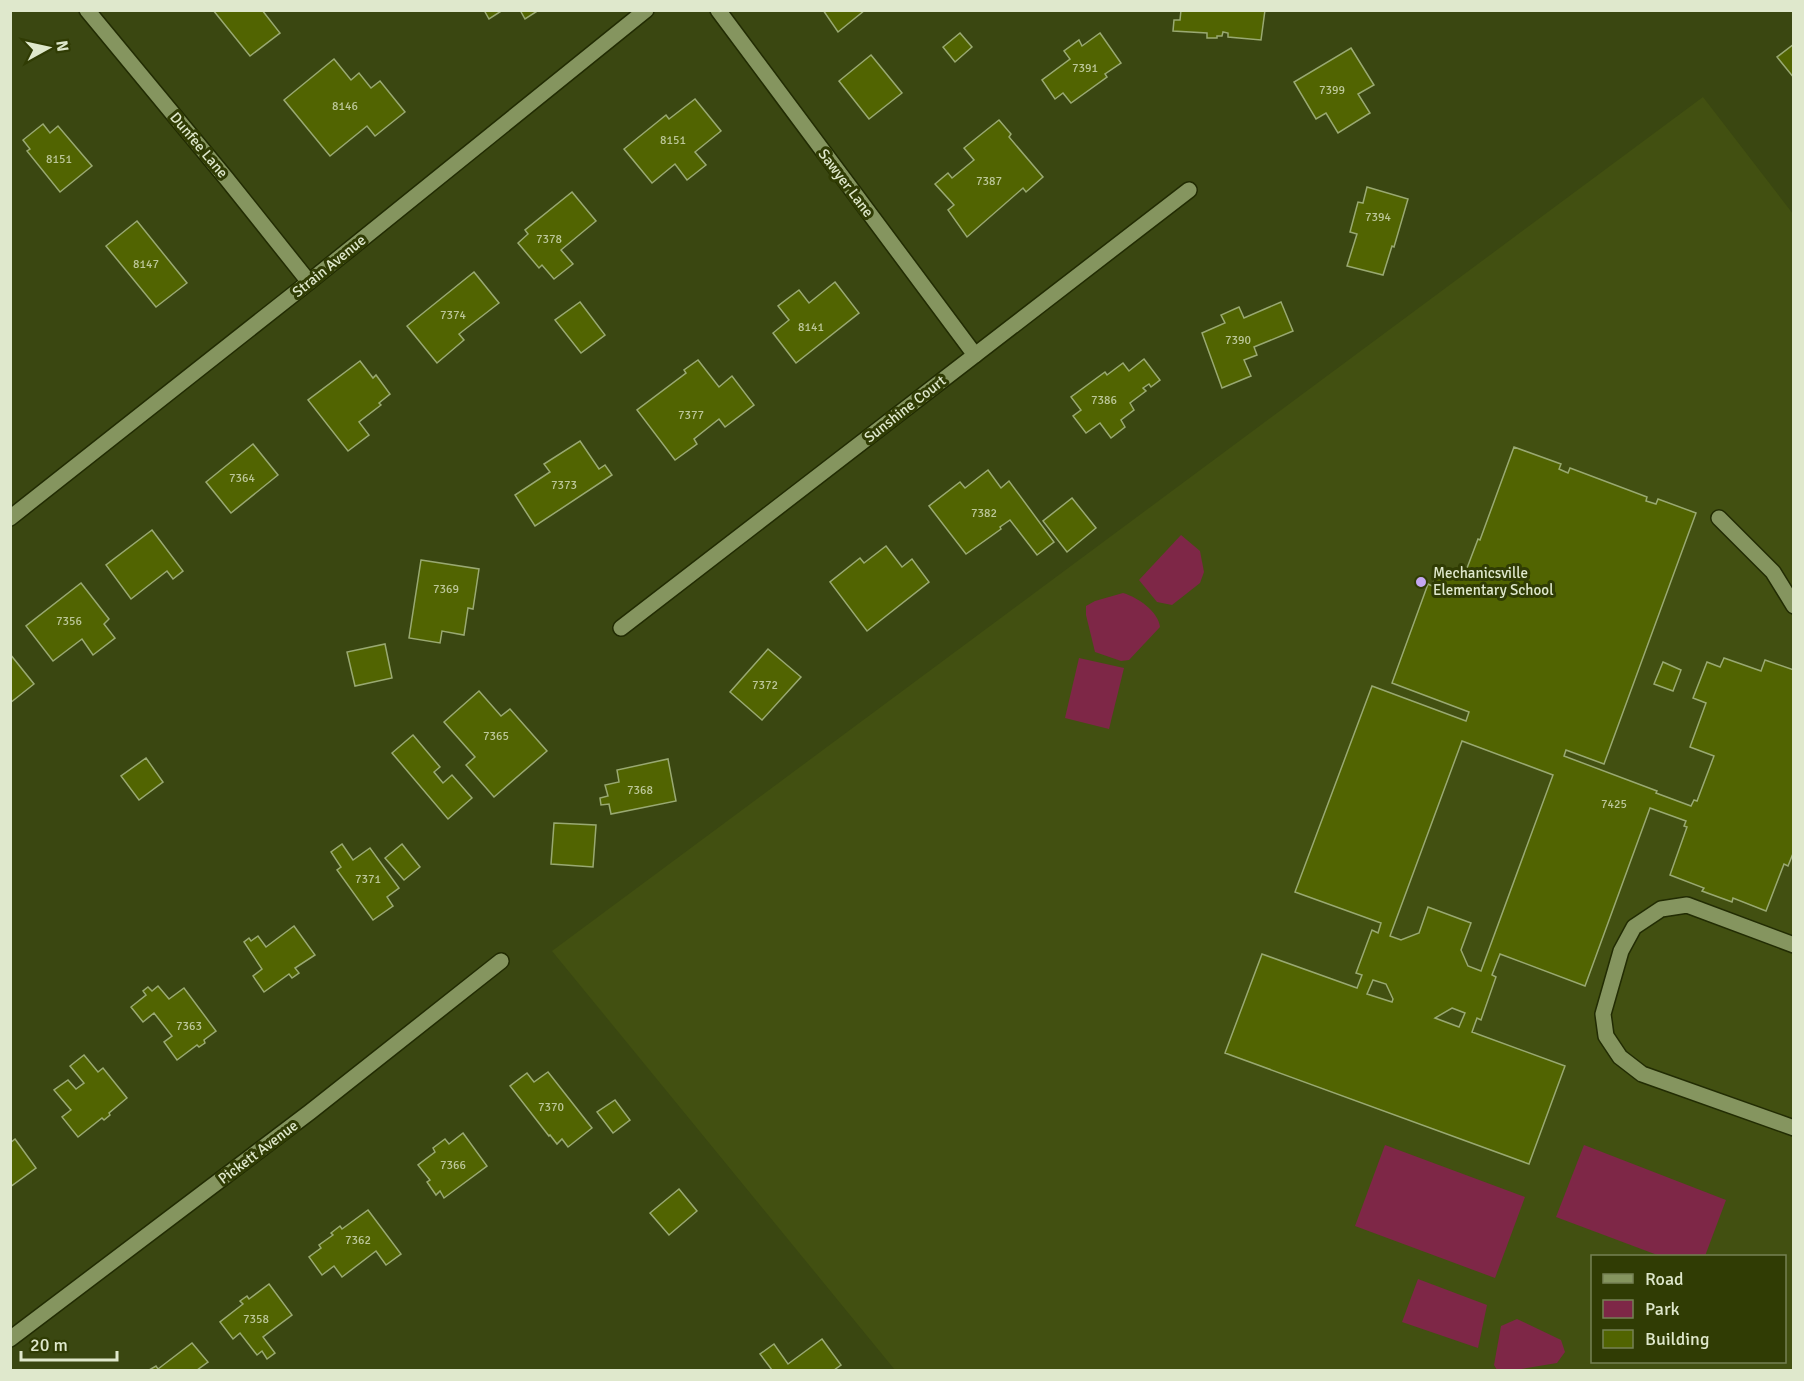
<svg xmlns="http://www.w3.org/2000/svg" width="1804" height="1381" font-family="Signika,sans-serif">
  <rect width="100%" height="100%" fill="#3a4711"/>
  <path fill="#425011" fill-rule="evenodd" d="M1703,97L1793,214V1370H895L552,951ZM1592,1256H1784V1362H1592Z"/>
  <g fill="#7e2747">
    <polygon points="1181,535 1200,551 1204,572 1200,583 1172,605 1157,602 1139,580"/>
    <path d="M1123,593C1137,597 1158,611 1160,627L1129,660L1121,661L1095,652L1086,615V606L1095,601Z"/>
    <polygon points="1079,658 1124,668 1109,729 1065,718"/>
    <polygon points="1385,1145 1525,1197 1495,1278 1355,1226"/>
    <polygon points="1584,1145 1726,1200 1705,1256 1660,1256 1556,1217"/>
    <polygon points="1418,1279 1487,1305 1478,1348 1402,1322"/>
    <polygon points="1517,1319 1561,1340 1565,1352 1557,1363 1515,1370 1497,1370 1494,1365 1501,1326"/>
  </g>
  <g fill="#516401" stroke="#99a972" stroke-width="1.5" fill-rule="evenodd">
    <polygon points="213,10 262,10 280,33 250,56"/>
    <polygon points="484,10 503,10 489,19"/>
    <polygon points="520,10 539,10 525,19"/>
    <polygon points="823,10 865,10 838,32"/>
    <polygon points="1181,10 1265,10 1261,40 1228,37 1228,33 1223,32 1222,36 1217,36 1217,38 1207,38 1207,33 1173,31 1174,20 1180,20"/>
    <polygon points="960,33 972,47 955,62 943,47"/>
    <polygon points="1100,33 1121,63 1105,74 1107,77 1071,103 1063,93 1055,99 1042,80 1070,59 1064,51 1079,40 1082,46"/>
    <polygon points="1794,44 1794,78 1777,57"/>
    <polygon points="1351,48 1374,85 1358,94 1370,113 1338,133 1326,113 1316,119 1294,82"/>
    <polygon points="871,55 902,93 869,119 839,81"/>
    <polygon points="334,59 351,80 359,73 371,88 380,81 405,112 375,136 367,126 330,156 284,100"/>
    <polygon points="695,99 721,131 695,152 706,165 687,180 675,164 652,183 624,149 666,115 669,119"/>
    <polygon points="999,120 1011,134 1009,137 1043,177 1026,192 1023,188 967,237 948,210 954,205 935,184 948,173 952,178 974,160 964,148"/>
    <polygon points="43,124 50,133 58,126 92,166 60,192 27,151 30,149 23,140"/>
    <polygon points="1367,187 1408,199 1394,247 1392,246 1383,275 1347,266 1357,234 1350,232 1358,202 1363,203"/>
    <polygon points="572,192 596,221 561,250 573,264 554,279 542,265 539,268 518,243 528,234 525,230"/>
    <polygon points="137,221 187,283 156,307 106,246"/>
    <polygon points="474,272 499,303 459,334 464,340 437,363 407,326"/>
    <polygon points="835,282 859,313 796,363 773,333 789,320 778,306 799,290 809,303"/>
    <polygon points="580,302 605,335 581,353 555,320"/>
    <polygon points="1281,302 1293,331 1254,347 1257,355 1244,360 1251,376 1222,388 1202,333 1225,323 1221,315 1239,307 1244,318"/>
    <polygon points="1144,359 1160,380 1151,387 1149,384 1143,388 1146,391 1130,403 1134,410 1121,420 1125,427 1111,438 1100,423 1086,433 1073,416 1081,410 1071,397 1105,372 1107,375 1123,363 1129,371"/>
    <polygon points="698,360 719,387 732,376 754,405 725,427 719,419 694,439 697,444 675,460 637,410 686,373 684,370"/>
    <polygon points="360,361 373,378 376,375 390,394 379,403 381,405 359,422 369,435 348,451 308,400"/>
    <polygon points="580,441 599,469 605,465 612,475 535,526 515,495 550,472 544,464"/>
    <polygon points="253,444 278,475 231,513 206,482"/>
    <path d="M1514,447L1561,464L1559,469L1568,473L1570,468L1647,497L1646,501L1656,504L1658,499L1696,513L1604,764L1566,750L1564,756L1657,791L1656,793L1691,806L1694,800L1697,801L1714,756L1690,747L1706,703L1693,698L1707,662L1720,667L1724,658L1761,671L1765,660L1794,670V851L1788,866L1784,864L1766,911L1733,898L1732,902L1702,891L1704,888L1670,875L1687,827L1684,826L1686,821L1650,808L1585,986L1500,954L1492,975L1496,977L1481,1020L1477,1018L1472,1032L1565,1066L1529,1164L1225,1053L1262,954L1357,988L1362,975L1356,973L1372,930L1378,933L1381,923L1295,892L1372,686L1466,721L1469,712L1392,683L1428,584L1432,586L1439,567L1464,576L1478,539L1480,540ZM1462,741L1553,775L1481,971L1468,966L1461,950L1471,923L1428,907L1419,933L1401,940L1390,936ZM1373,980L1386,984L1393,999L1392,1002L1367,994ZM1452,1008L1465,1013L1459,1027L1435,1018Z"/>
    <polygon points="988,470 1001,488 1009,481 1054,542 1037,555 1010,520 1000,527 1001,529 966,554 929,506 960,482 965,488"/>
    <polygon points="1072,498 1096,528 1067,552 1043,521"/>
    <polygon points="152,530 183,571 173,579 167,571 131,599 106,565"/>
    <polygon points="886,546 902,567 912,559 929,582 867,631 830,582 860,558 864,563"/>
    <polygon points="421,560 479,569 473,609 468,608 464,635 442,631 440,643 409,638"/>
    <polygon points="81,583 109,619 104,624 115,638 93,655 82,639 53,661 26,626"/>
    <polygon points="385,644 392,678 355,686 347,652"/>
    <polygon points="768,649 801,677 762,720 730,692"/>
    <polygon points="10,654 34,684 10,703"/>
    <polygon points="1663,662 1681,670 1673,691 1654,684"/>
    <polygon points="479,691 501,716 510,709 547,751 494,797 466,765 475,757 444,722"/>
    <polygon points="413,735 440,767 434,772 443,783 452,775 472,798 448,819 392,753"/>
    <polygon points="146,758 163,782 139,800 121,776"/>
    <polygon points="668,759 676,801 611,814 609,804 601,805 600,798 608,796 605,785 619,782 617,770"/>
    <polygon points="554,823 596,825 593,867 551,864"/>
    <polygon points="342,844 353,860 370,848 399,888 387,897 393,906 373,920 337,870 341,867 331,852"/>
    <polygon points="402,844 420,867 404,880 385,858"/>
    <polygon points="294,926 315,955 295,968 299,973 292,978 289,974 264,992 253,976 262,969 244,942 249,938 251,941 258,936 266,947"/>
    <polygon points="158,986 169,999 184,988 216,1031 204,1040 205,1043 199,1047 197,1045 177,1060 164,1042 172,1036 154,1013 143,1022 131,1007 146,995 143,991 148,987 152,991"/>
    <polygon points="84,1055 98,1072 103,1068 127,1098 109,1113 110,1115 104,1120 102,1118 78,1137 62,1117 71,1110 54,1090 68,1080 76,1089 84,1083 70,1066"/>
    <polygon points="548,1072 592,1128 568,1147 562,1139 557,1144 550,1135 549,1136 510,1086 527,1073 534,1082"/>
    <polygon points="615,1100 630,1120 613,1133 597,1112"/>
    <polygon points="463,1133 487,1166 444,1198 440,1191 436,1195 427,1182 430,1180 418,1165 435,1152 433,1148 445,1139 449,1144"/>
    <polygon points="15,1139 36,1168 10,1187 10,1143"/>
    <polygon points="679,1189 697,1211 669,1235 650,1213"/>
    <polygon points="368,1210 401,1254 386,1265 376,1251 342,1277 334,1266 322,1275 309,1257 321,1248 319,1245 333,1235 331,1233 340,1226 342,1229"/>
    <polygon points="269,1284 292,1315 263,1337 275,1353 267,1359 262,1351 257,1355 240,1333 233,1339 220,1322 243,1304 240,1301 247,1296 249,1299"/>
    <polygon points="822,1339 841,1365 834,1370 772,1370 760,1354 774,1344 788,1364"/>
    <polygon points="192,1343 208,1362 197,1370 149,1370 156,1366 158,1369"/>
  </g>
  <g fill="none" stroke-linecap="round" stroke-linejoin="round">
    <defs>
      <g id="service">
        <polyline points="1719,518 1773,572 1794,606"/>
        <polyline points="1794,945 1687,905 1661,909 1634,927 1621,951 1603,1014 1606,1036 1620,1057 1642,1074 1794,1128"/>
      </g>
      <g id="minor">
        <polyline points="87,10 226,178 309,282"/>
        <polyline points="718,10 975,355"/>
        <polyline points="10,518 309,282 646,10"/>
        <polyline points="621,628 1189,190"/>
        <polyline points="10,1339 310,1112 501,961"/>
      </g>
    </defs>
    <use href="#service" stroke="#222c03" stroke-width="18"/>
    <use href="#minor" stroke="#222c03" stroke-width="18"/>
    <use href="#service" stroke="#85955f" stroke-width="15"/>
    <use href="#minor" stroke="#85955f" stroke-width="15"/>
  </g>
  <circle fill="#c4a7f1" stroke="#303c04" stroke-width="2" cx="1421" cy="582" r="6"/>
  <g text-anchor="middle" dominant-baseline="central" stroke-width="6" stroke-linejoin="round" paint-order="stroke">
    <g font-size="12" fill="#bcc799">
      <text x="1085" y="68">7391</text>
      <text x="1332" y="90">7399</text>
      <text x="345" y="106">8146</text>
      <text x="673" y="140">8151</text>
      <text x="59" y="159">8151</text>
      <text x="989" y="181">7387</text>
      <text x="1378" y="217">7394</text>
      <text x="549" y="239">7378</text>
      <text x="146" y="264">8147</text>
      <text x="453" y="315">7374</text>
      <text x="811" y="327">8141</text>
      <text x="1238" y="340">7390</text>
      <text x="1104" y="400">7386</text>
      <text x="691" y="415">7377</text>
      <text x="242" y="478">7364</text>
      <text x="564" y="485">7373</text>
      <text x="984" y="513">7382</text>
      <text x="446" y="589">7369</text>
      <text x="69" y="621">7356</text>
      <text x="765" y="685">7372</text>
      <text x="496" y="736">7365</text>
      <text x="640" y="790">7368</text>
      <text x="1614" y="804">7425</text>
      <text x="368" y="879">7371</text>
      <text x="189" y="1026">7363</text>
      <text x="551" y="1107">7370</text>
      <text x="453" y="1165">7366</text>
      <text x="358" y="1240">7362</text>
      <text x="256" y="1319">7358</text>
    </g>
    <g font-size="15" fill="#dfe8cc" stroke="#303c04">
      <text transform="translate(199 145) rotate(50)">Dunfee Lane</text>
      <text transform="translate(846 183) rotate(53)">Sawyer Lane</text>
      <text transform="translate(329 266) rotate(-39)">Strain Avenue</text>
      <text transform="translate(905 409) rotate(-38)">Sunshine Court</text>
      <text transform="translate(258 1152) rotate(-37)">Pickett Avenue</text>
    </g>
    <g font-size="15" fill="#dfe8cc" stroke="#303c04" text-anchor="start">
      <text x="1433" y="573">Mechanicsville<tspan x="1433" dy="17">Elementary School</tspan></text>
    </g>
  </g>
  <rect width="1804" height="1381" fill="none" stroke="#dfe8cc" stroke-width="24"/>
  <rect x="1591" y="1255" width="195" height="108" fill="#303c04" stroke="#768154" stroke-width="1.5"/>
  <rect x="1603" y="1274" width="30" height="9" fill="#85955f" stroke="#768154" stroke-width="1.5"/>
  <text x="1645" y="1285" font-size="18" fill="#dfe8cc">Road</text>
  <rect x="1603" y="1300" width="30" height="18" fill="#7e2747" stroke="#768154" stroke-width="1.5"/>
  <text x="1645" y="1315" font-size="18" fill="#dfe8cc">Park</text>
  <rect x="1603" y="1330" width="30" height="18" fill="#516401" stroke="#768154" stroke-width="1.5"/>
  <text x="1645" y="1345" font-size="18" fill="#dfe8cc">Building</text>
  <g transform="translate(48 48) rotate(82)" stroke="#303c04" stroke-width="4.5" paint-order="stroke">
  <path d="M0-4.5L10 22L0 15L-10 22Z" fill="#dfe8cc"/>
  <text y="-9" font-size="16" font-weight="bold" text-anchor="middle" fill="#dfe8cc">N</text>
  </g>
  <path d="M21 1351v9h96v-9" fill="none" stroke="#dfe8cc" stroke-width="3"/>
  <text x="30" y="1351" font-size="18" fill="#dfe8cc" stroke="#303c04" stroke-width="4.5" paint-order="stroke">20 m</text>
</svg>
